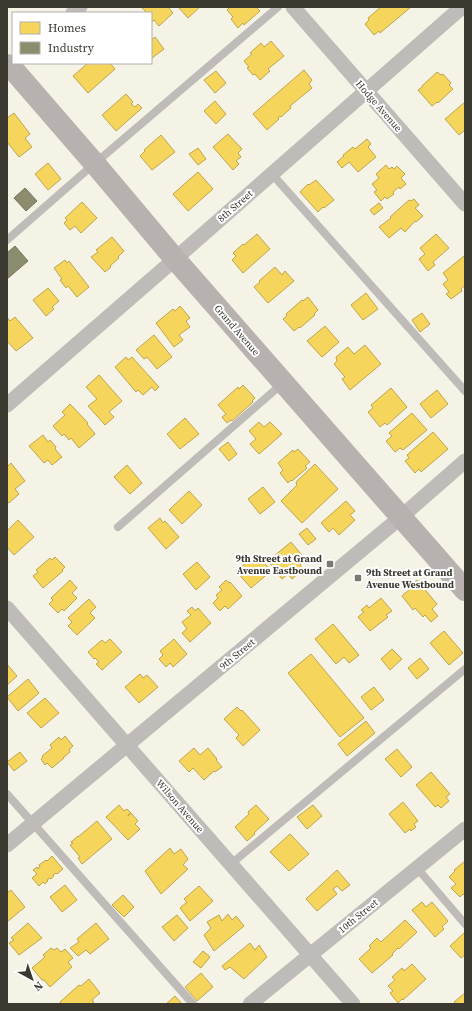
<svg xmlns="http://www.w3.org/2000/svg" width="472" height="1011" font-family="'Source Serif 4',serif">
  <rect width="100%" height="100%" fill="#f5f2e6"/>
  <g fill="#f6d55c" stroke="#bea64f">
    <polygon points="144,7 168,7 173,13 159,26 154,20 151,23 151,13 147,13 142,8"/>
    <polygon points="178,7 200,7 188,18"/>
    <polygon points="230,7 256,7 260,11 244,25 243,23 238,28 231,19 233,17 227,10"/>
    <polygon points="381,7 411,7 380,33 379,31 374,35 365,24 369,20 368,18"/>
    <polygon points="155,37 164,49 152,58 151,57 151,40"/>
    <polygon points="271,41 284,56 268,69 270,71 260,80 255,74 253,75 247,68 249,67 244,61 252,54 250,53 261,43 264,47"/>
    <polygon points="88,63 110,63 115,69 88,93 73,76"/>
    <polygon points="304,70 312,80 309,84 312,88 290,106 291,108 281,117 280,116 278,118 279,119 267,130 253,114"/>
    <polygon points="216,71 226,83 215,93 204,80"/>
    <polygon points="437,72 441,75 443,74 451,83 449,85 453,89 438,103 437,102 432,106 418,90 422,87 422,86"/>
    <polygon points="126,94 133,102 131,104 135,107 138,104 142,108 116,131 102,115"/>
    <polygon points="215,101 226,114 216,124 204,111"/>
    <polygon points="465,102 465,132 464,131 459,135 445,119"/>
    <polygon points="14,113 30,134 25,138 32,147 19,157 7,142 7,118"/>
    <polygon points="228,134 242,149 238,153 241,157 236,161 239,164 233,170 213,147"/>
    <polygon points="161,135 175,152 152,170 140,156 145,151 144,150 152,143"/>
    <polygon points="367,139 371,144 368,147 376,157 358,172 349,162 342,168 337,162 344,156 343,155 353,147 355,149"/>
    <polygon points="198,148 206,159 198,165 189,154"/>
    <polygon points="48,163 61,179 48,190 35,174"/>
    <polygon points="386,165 389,169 392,167 394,169 397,166 405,174 401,178 406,184 400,189 399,187 393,192 394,194 387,199 385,197 381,201 374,192 377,190 372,184 379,178 376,174"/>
    <polygon points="198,172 213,189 188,211 173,194"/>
    <polygon points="316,180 334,200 324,208 323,207 318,212 300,192 308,184 309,185"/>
    <polygon points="414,199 419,205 415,208 423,216 416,222 415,221 405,232 401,228 389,238 379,227 391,218 390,217 409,200 411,201"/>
    <polygon points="82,202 97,218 81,233 75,226 70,230 64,223 67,220 65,218"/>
    <polygon points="379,203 383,208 374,215 370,210"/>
    <polygon points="257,234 270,249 243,273 232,260 236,256 233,253 243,244 244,245"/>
    <polygon points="436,234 449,248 433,262 435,265 428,271 419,259 425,254 420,248"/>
    <polygon points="112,237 124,251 118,257 119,258 110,266 111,267 105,272 91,257 98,252 96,250"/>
    <polygon points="464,256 465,257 465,285 461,289 462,291 451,299 446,294 449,292 443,284 448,280 443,273"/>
    <polygon points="65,260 67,263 69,261 89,287 77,297 68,286 66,288 60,280 62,279 54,268"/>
    <polygon points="275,267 282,275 285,271 294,281 268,303 254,287 260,282 259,281"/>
    <polygon points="48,288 59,301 52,307 54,309 46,316 33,300"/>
    <polygon points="366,293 378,309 363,320 351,305"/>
    <polygon points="308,297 318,310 314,314 315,315 300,328 299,327 294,331 283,319 287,316 286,314 302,300 303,301"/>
    <polygon points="180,306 190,318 186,321 190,327 179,335 183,340 174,347 156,323 173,309 175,311"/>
    <polygon points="422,313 430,324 420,332 412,320"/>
    <polygon points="7,317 10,321 15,317 33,338 16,351 7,341"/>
    <polygon points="325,326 339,342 322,357 307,341"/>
    <polygon points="154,335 172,357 157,369 147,357 144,359 136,350"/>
    <polygon points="365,345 381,364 350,390 342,379 345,377 334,364 337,361 336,357 348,347 354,354"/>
    <polygon points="126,357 128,360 132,357 159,387 155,391 152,387 143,395 138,390 136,392 115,367"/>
    <polygon points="99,375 122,401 109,412 114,417 105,425 88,406 97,399 86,387"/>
    <polygon points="243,385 255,398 252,401 253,402 232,421 231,420 227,423 222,417 226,414 218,405 238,387 239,389"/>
    <polygon points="391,388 407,407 387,425 385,423 380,427 368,412 373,408 371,405"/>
    <polygon points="437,390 448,404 431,418 420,404"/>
    <polygon points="70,404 88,423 87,424 95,434 79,448 71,438 69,440 64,434 62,436 53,426 65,415 62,412"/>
    <polygon points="412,413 427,430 403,450 400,448 395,452 386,441 392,436 389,433"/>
    <polygon points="185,418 199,434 180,449 167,434"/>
    <polygon points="259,422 264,427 270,422 282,434 259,454 250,444 256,439 249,431"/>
    <polygon points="433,432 448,449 421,472 419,469 415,473 405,461 409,458 407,455"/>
    <polygon points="43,435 48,442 50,440 56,447 55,449 62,457 52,465 48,460 44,463 29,446"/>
    <polygon points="228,442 237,454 229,461 219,449"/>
    <polygon points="298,449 310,462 305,466 307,468 292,481 291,480 288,483 280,473 283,470 278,463 293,450 294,452"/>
    <polygon points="11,463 25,481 15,489 19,494 9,503 7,501 7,467"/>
    <polygon points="315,464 338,489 302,523 281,501 297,485 296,482"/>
    <polygon points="127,465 142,483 130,494 114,477"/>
    <polygon points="263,487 275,502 260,514 248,499"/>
    <polygon points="189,491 202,505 182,524 169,510"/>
    <polygon points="346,501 355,511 350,515 355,520 339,535 333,528 329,532 321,523"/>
    <polygon points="160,518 163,523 165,521 179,537 166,549 148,528"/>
    <polygon points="18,520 34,537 14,555 7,547 7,531"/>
    <polygon points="307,528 316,539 308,545 299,534"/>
    <polygon points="291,542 306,560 300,565 303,569 292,579 288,574 282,579 268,561"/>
    <polygon points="257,554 271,571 251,588 236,571"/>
    <polygon points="55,557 65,567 62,570 63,571 43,588 33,576 38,572 36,570 50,558 52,560"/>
    <polygon points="197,562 210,577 196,590 183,574"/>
    <polygon points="70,580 77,588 72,593 77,598 64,611 62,609 58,613 49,604 53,600 51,598"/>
    <polygon points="226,580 229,583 230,582 242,596 228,609 225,606 220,611 213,603 218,598 216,595 222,590 219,587"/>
    <polygon points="417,580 437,604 432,609 438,616 431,622 425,615 423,617 415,608 413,610 402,596 410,589 409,587"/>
    <polygon points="381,598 392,611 386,615 388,617 370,631 358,617 364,612 361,610 367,605 369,608"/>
    <polygon points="89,599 96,607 90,613 95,618 77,635 68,626 72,622 68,618"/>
    <polygon points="192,607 195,611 198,608 211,623 190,642 182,633 187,629 182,622 191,615 187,611"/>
    <polygon points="333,624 359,655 349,663 344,657 336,664 315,639"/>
    <polygon points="444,631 463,653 449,665 430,643"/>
    <polygon points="110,639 122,652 102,670 96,664 99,662 95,658 94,659 88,652 102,640 105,643"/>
    <polygon points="174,639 187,654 173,667 170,663 166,667 159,659 163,655 160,651"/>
    <polygon points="392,649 402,659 390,670 381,659"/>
    <polygon points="311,654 364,718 340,737 288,673"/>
    <polygon points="420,658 429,669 417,679 408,668"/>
    <polygon points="7,664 17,676 7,685"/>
    <polygon points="140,674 143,678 147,675 158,687 139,703 125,687"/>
    <polygon points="28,679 39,693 18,711 7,697"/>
    <polygon points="374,687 384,700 371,710 361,697"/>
    <polygon points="45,698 59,713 41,728 27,713"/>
    <polygon points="237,707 241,711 242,710 260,730 243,746 236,738 239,735 224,719"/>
    <polygon points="366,721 375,733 347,756 338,744"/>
    <polygon points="65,736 73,746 69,750 70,752 63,758 64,758 52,768 47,763 45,765 41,759 43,757 42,756 52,748 50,745 59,737 61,740"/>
    <polygon points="194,748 200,755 208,748 217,759 216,760 222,767 215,772 214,771 204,780 193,768 189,772 179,761"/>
    <polygon points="397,749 412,767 401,777 385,759"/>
    <polygon points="20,752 27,761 14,771 7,762"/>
    <polygon points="431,772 450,794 446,797 449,801 441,808 438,805 435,807 416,785"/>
    <polygon points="403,802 418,821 414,824 416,827 411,831 410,829 405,833 389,814"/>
    <polygon points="119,805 124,811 127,809 131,813 128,815 128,816 131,813 138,821 135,824 140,829 128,840 106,817"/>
    <polygon points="256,805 269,819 254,833 255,834 247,841 235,827 249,814 248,812"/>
    <polygon points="313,805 322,816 307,829 297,817"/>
    <polygon points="97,821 112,839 82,864 78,858 80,857 70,845 73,843 71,842 78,836 78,837"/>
    <polygon points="290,834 309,854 289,871 270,852"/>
    <polygon points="170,848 174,854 181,849 188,859 183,865 188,869 161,894 145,871"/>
    <polygon points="52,856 63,869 57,874 56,873 53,875 54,876 51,879 50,878 47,880 48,881 45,884 43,882 39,886 32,878 37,874 33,870 37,867 38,869 40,866 39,865 46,860 47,861"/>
    <polygon points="465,861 465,896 463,894 460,897 451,888 456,884 449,877 455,871 454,870"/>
    <polygon points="337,870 350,885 342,891 337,886 333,889 337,894 317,911 306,899"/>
    <polygon points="65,885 77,900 62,912 50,897"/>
    <polygon points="199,886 213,901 190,921 180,908 187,902 184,899"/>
    <polygon points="11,890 25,907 7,922 7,893"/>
    <polygon points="123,895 134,907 124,917 112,905"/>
    <polygon points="422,902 426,907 432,902 448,921 442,927 444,929 435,937 412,910"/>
    <polygon points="228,914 232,920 236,916 244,926 214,951 204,935 211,928 207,922 219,915 222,921"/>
    <polygon points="177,915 188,928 174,941 162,927"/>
    <polygon points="405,920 417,932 399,949 398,948 392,954 393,955 372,973 359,959 371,948 369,946 377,938 381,942"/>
    <polygon points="28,923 42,938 19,955 9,943 14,940 11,938"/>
    <polygon points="96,923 109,939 90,954 86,950 78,956 70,948 79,942 77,939"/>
    <polygon points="464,933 465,934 465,955 461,958 450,946"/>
    <polygon points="250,943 255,950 259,945 267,957 244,979 230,967 225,970 222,966"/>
    <polygon points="51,948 54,950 57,948 61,952 65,949 73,958 68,962 72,967 50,987 44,980 42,980 32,968 45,957 43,955"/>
    <polygon points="203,951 210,957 201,968 193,962"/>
    <polygon points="412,964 426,979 403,1000 402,999 398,1003 390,993 393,991 388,986 395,980 392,977 402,968 404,971"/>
    <polygon points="201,973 213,987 197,1001 185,987"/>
    <polygon points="89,979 100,993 92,1000 94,1002 91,1004 61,1004 60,1002 79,985 81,986"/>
    <polygon points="465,993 465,1004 456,1004 454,1002"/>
    <polygon points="175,996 182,1004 166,1004"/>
  </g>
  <g fill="#8c8c6e" stroke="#74735b">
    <polygon points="25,188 37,201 26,211 14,198"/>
    <polygon points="15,246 28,261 7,279 7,253"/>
  </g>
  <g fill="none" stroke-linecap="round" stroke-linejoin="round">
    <g stroke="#bfbbb8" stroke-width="8">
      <polyline points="272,174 465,391"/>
      <polyline points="7,240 79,177 278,7"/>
      <polyline points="118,527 283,383"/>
      <polyline points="7,794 193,1004"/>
      <polyline points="231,864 465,669"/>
      <polyline points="417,868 465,924"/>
    </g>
    <g stroke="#bfbbb8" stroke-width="15">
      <polyline points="293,7 465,204"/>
      <polyline points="73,13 80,7"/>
      <polyline points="7,405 175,259 462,7"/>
      <polyline points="7,608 353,1004"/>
      <polyline points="7,845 401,517 465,461"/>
      <polyline points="250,1004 465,829"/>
    </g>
    <polyline stroke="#b7b2af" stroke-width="22" points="7,65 11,67 24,82 95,164 175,259 465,590"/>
  </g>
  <g fill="#7c7a70" stroke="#fff" stroke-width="1.5">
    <rect x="326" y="560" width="8" height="8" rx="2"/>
    <rect x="354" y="574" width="8" height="8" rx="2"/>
  </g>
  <g text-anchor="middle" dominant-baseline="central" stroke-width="4" stroke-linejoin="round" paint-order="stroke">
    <g font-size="10" fill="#3b3930" stroke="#fff">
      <text transform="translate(379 106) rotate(49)">Hodge Avenue</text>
      <text transform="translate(235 206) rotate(-41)">8th Street</text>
      <text transform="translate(237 330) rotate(49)">Grand Avenue</text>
      <text transform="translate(237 654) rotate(-40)">9th Street</text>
      <text transform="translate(180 806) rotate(49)">Wilson Avenue</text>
      <text transform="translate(358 916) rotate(-39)">10th Street</text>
    </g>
    <g font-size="10" font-weight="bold" fill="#3b3930" stroke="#fff" text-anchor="end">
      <text x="322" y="558">9th Street at Grand<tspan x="322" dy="12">Avenue Eastbound</tspan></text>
      <text x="366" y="572" text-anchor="start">9th Street at Grand<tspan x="366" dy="12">Avenue Westbound</tspan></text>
    </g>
  </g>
  <rect width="472" height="1011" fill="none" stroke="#3b3930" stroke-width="16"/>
  <rect x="12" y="12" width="140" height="52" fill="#ffffff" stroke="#b1b0ac"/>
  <rect x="20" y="22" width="20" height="12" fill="#f6d55c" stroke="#b1b0ac"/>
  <text x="48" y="32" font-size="12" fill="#3b3930">Homes</text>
  <rect x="20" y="42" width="20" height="12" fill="#8c8c6e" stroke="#b1b0ac"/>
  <text x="48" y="52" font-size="12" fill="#3b3930">Industry</text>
  <g transform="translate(32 979) rotate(140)" stroke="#ffffff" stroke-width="3" paint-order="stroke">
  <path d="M0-3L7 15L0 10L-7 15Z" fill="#3b3930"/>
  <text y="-6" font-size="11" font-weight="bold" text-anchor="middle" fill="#3b3930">N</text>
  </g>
</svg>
